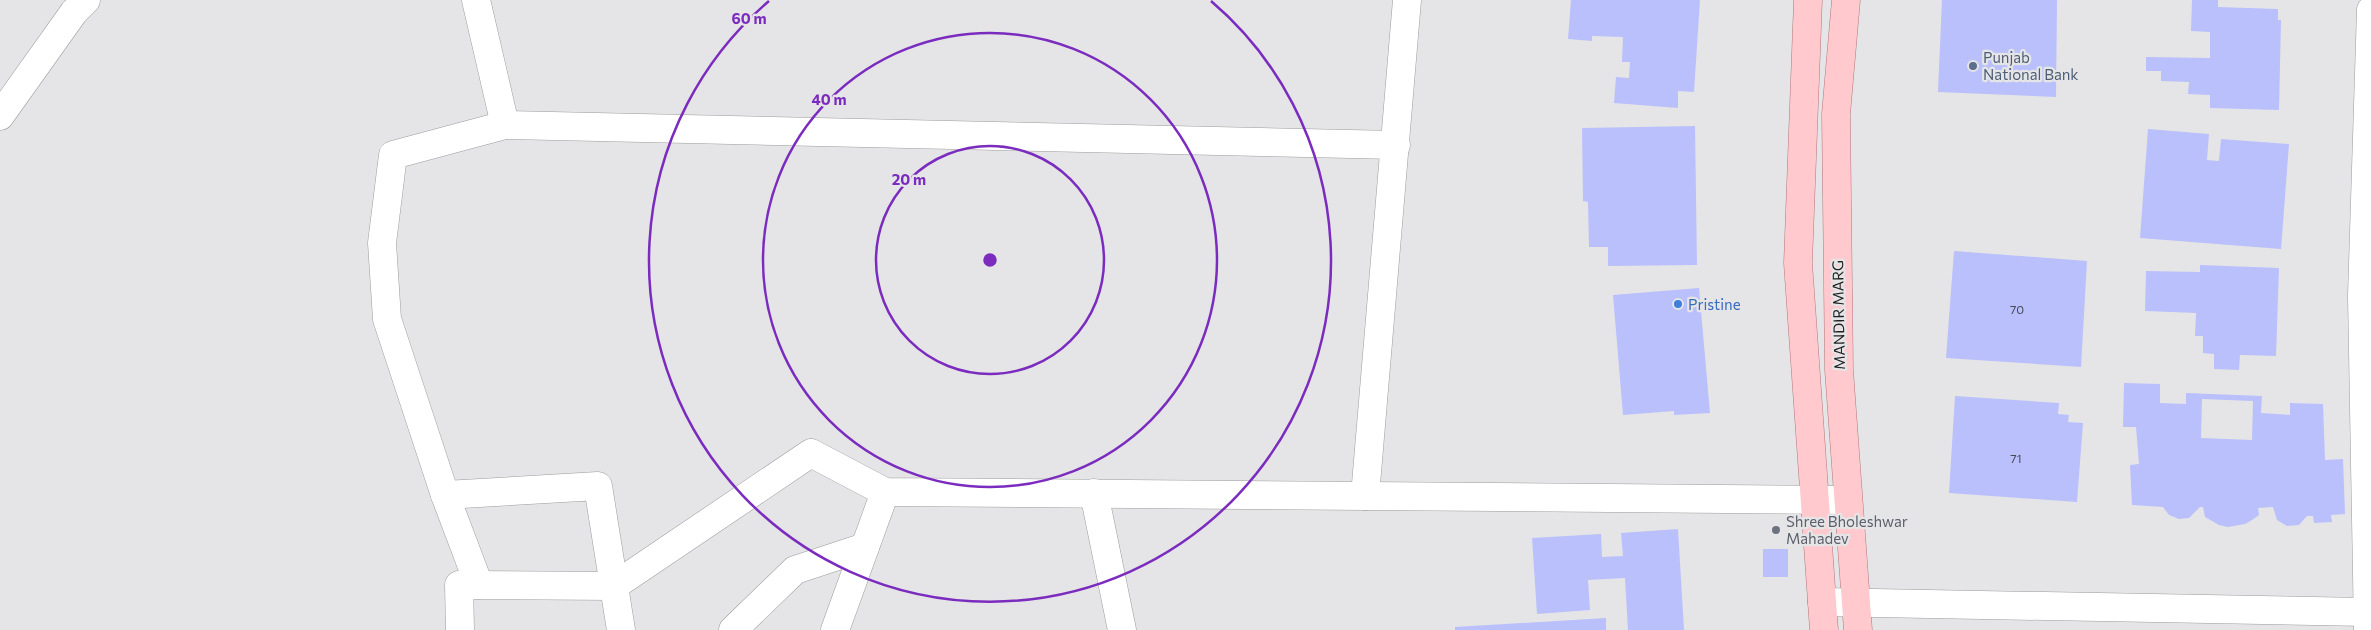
<svg xmlns="http://www.w3.org/2000/svg" width="2371" height="630" font-family="Commissioner,sans-serif">
  <rect width="100%" height="100%" fill="#e5e5e7"/>
  <g fill="#b9c0fb" fill-rule="evenodd">
    <polygon points="1571,0 1700,0 1694,92 1678,91 1678,108 1614,103 1616,77 1629,78 1630,62 1622,62 1623,37 1592,36 1592,41 1568,39"/>
    <polygon points="1942,0 2057,0 2056,97 1938,92"/>
    <polygon points="2192,0 2218,0 2218,7 2278,9 2278,20 2281,20 2279,110 2210,108 2210,95 2188,94 2189,82 2161,81 2161,71 2146,71 2146,57 2210,58 2210,32 2191,31"/>
    <polygon points="1695,126 1697,265 1608,266 1608,247 1589,247 1588,202 1583,201 1582,128"/>
    <polygon points="2148,129 2209,134 2207,160 2219,161 2221,139 2289,144 2281,249 2140,238"/>
    <polygon points="1954,251 2087,261 2081,367 1946,358"/>
    <polygon points="2200,265 2279,268 2276,356 2240,355 2239,370 2214,369 2214,354 2203,353 2203,336 2195,336 2196,313 2145,311 2146,271 2200,272"/>
    <polygon points="1699,288 1710,413 1674,415 1674,411 1623,415 1613,295"/>
    <path d="M2124,383L2160,384V403L2186,404V393L2262,396L2261,413L2290,415V403L2323,404L2325,460L2343,459L2345,514L2331,515L2332,522L2314,523L2313,516H2307L2299,525L2287,526L2277,520L2273,507L2258,508L2259,515L2252,520L2245,524L2228,527L2219,525L2205,517L2203,507H2200L2189,518L2179,519L2169,515L2163,507L2132,505L2130,465L2139,464L2136,427H2123ZM2202,399L2253,401L2252,440L2201,438Z"/>
    <polygon points="1955,396 2059,403 2058,414 2069,415 2068,422 2083,423 2077,502 1949,493"/>
    <polygon points="1678,529 1684,630 1628,630 1625,578 1588,580 1590,610 1537,614 1532,538 1601,534 1602,557 1623,556 1621,533"/>
    <rect x="1763" y="549" width="25" height="28"/>
    <polygon points="1606,618 1606,630 1455,630 1455,627"/>
  </g>
  <g fill="none" stroke-linecap="round" stroke-linejoin="round">
    <defs>
      <g id="minor">
        <polyline points="476,0 505,125"/>
        <polyline points="0,116 74,12 86,0"/>
        <polyline points="1094,493 1122,630"/>
        <polyline points="445,495 598,486 621,630"/>
        <polyline points="1365,496 1407,0"/>
        <polyline points="479,585 445,495 387,319 382,243 393,155 505,125 1396,145"/>
        <polyline points="1822,602 2367,612"/>
        <polyline points="460,630 459,585 614,586 811,453 885,492 1848,500"/>
        <polyline points="733,630 795,570 865,547"/>
        <polyline points="835,630 885,492"/>
        <polyline points="2368,630 2362,296 2371,10"/>
      </g>
      <g id="major">
        <polyline points="1808,0 1798,263 1824,630"/>
        <polyline points="1846,0 1836,114 1839,370 1858,630"/>
      </g>
    </defs>
    <use href="#minor" stroke="#9c9c9d" stroke-width="29"/>
    <use href="#major" stroke="#b2777b" stroke-width="29"/>
    <use href="#minor" stroke="#fff" stroke-width="28"/>
    <use href="#major" stroke="#ffc9cd" stroke-width="28"/>
  </g>
  <g fill="none" stroke="#7b2cbf" stroke-width="2.5">
    <circle cx="990" cy="260" r="114"/>
    <circle cx="990" cy="260" r="227"/>
    <path d="M1211 1A341 341 0 1 1 769 1"/>
  </g>
  <circle fill="#5c6f8a" stroke="#e5e5e7" stroke-width="2" cx="1973" cy="66" r="5"/>
  <circle fill="#3f7fe0" stroke="#e5e5e7" stroke-width="2" cx="1678" cy="304" r="5"/>
  <circle fill="#6b7280" stroke="#e5e5e7" stroke-width="2" cx="1776" cy="530" r="5"/>
  <g text-anchor="middle" dominant-baseline="central" stroke-width="4.5" stroke-linejoin="round" paint-order="stroke">
    <g font-size="12" fill="#484a59">
      <text x="2017" y="309">70</text>
      <text x="2016" y="458">71</text>
    </g>
    <g font-size="15" fill="#4e5e75" stroke="#e5e5e7" text-anchor="start">
      <text x="1983" y="57">Punjab<tspan x="1983" dy="17">National Bank</tspan></text>
    </g>
    <g font-size="15" fill="#366cbe" stroke="#e5e5e7" text-anchor="start">
      <text x="1688" y="304">Pristine</text>
    </g>
    <g font-size="15" fill="#222223" stroke="#e5e5e7">
      <text transform="translate(1838 315) rotate(-91)">MANDIR MARG</text>
    </g>
    <g font-size="15" fill="#5b616d" stroke="#e5e5e7" text-anchor="start">
      <text x="1786" y="521">Shree Bholeshwar<tspan x="1786" dy="17">Mahadev</tspan></text>
    </g>
  </g>
  <circle cx="990" cy="260" r="8" fill="#7b2cbf" stroke="#e5e5e7" stroke-width="2.5"/>
  <g font-size="15" text-anchor="middle" font-weight="bold" fill="#7b2cbf" stroke="#e5e5e7" stroke-width="4.5" stroke-linejoin="round" paint-order="stroke">
    <text x="749" y="24">60 m</text>
    <text x="829" y="105">40 m</text>
    <text x="909" y="185">20 m</text>
  </g>
</svg>
